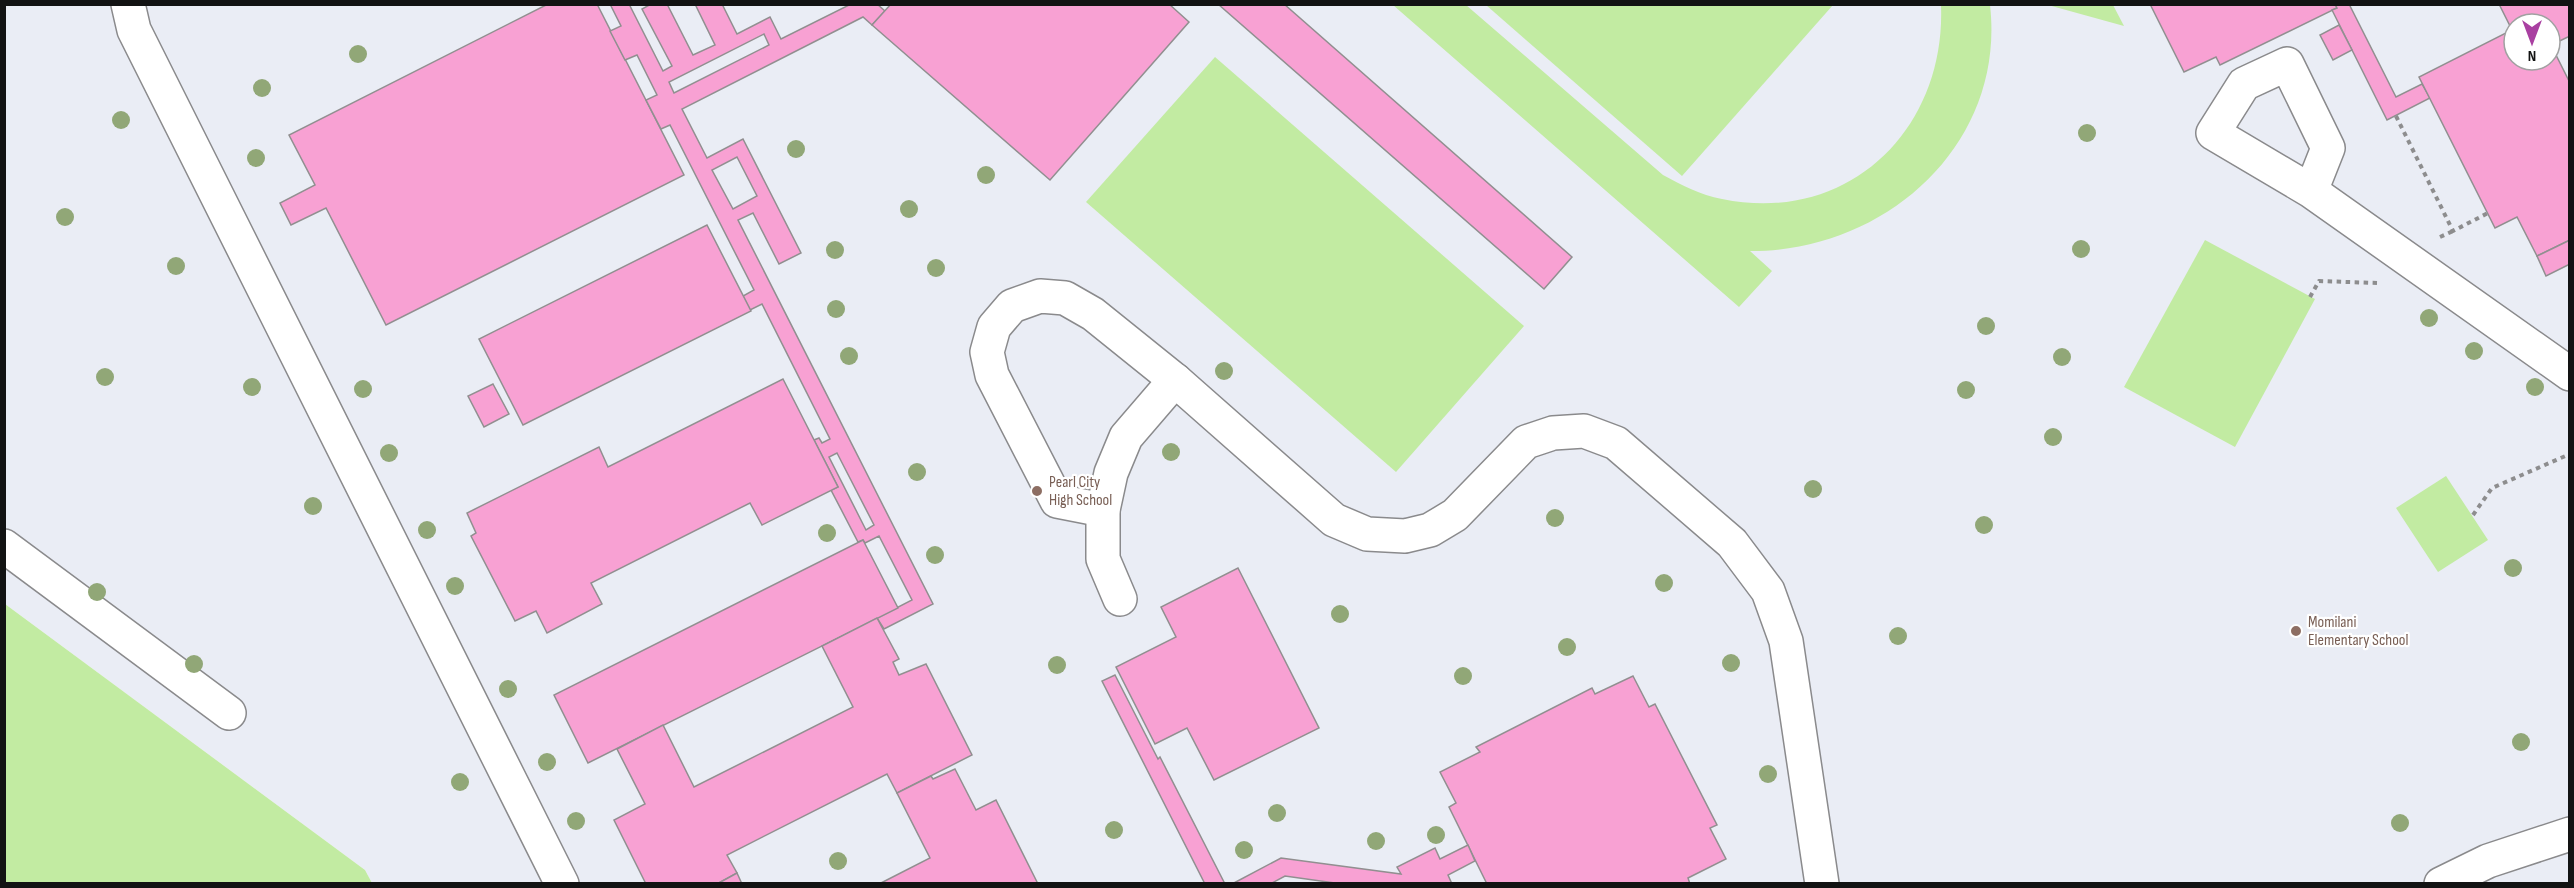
<svg xmlns="http://www.w3.org/2000/svg" width="2574" height="888" font-family="'Sofia Sans Condensed',sans-serif">
  <rect width="100%" height="100%" fill="#f9f9fb"/>
  <path fill="#eaedf5" fill-rule="evenodd" d="M5,5H2569V883H372L365,870L5,604ZM2514,24H2550V60H2514Z"/>
  <g fill="#c2eba2">
    <path d="M1393,5H1466L1663,175C1682,185 1700,195 1722,199C1849,225 1946,129 1941,5H1990C2006,145 1885,252 1750,251L1772,271L1739,307Z"/>
    <polygon points="1486,5 1833,5 1682,176"/>
    <polygon points="2048,5 2113,5 2124,26"/>
    <polygon points="1215,57 1524,326 1396,472 1086,202"/>
    <polygon points="2205,240 2315,299 2235,447 2124,387"/>
    <polygon points="2446,476 2488,540 2438,572 2396,508"/>
    <polygon points="5,604 365,870 372,883 5,883"/>
  </g>
  <g fill="#f8a1d3" stroke="#918f90" stroke-width="1.5" fill-rule="evenodd">
    <polygon points="548,4 597,4 684,175 386,325 326,208 291,225 280,203 315,185 289,135"/>
    <path d="M610,4H629L663,71L672,66L642,9L651,4H667L693,55L715,45L695,4H722L737,34L770,17L781,39L851,4H877L885,11L872,25L863,17L682,109L707,158L743,139L801,253L779,264L753,213L738,220L933,604L884,629L877,618L912,600L879,536L865,543L863,540L858,542L831,490L838,487L814,440L819,438L822,443L830,439L762,304L750,310L743,296L754,290L670,125L661,129L646,100L657,95L637,55L625,60L610,31L621,26ZM764,34L769,45L674,93L669,82ZM737,157L757,196L733,209L712,170ZM837,453L874,525L866,530L829,457Z"/>
    <polygon points="891,4 1169,4 1189,22 1050,180 872,25"/>
    <polygon points="1218,4 1284,4 1572,257 1544,289"/>
    <polygon points="2150,4 2335,4 2337,8 2220,65 2216,57 2184,72"/>
    <polygon points="2335,4 2349,4 2396,97 2422,84 2430,98 2387,120 2332,10 2337,8"/>
    <path d="M2499,4H2570V36L2551,45L2570,83V240L2537,256L2517,217L2495,228L2419,77L2512,30ZM2514,24H2550V60H2514Z"/>
    <polygon points="2339,25 2352,50 2333,60 2320,35"/>
    <polygon points="707,225 751,311 523,425 479,339"/>
    <polygon points="2570,240 2570,264 2546,276 2537,256"/>
    <polygon points="783,379 838,487 762,525 750,503 591,583 602,604 547,633 536,611 515,621 471,536 476,533 467,513 599,447 608,467"/>
    <polygon points="493,384 509,414 484,427 468,396"/>
    <polygon points="863,540 898,608 588,763 554,695"/>
    <polygon points="1238,568 1319,728 1214,780 1187,728 1155,744 1116,667 1176,637 1161,607"/>
    <polygon points="877,618 899,659 893,662 899,675 926,664 972,755 897,793 887,774 727,855 737,873 717,884 646,884 614,820 645,804 617,749 663,725 694,787 853,707 822,646"/>
    <polygon points="1115,675 1158,759 1160,757 1225,884 1205,884 1102,681"/>
    <polygon points="1633,676 1649,707 1655,704 1717,825 1710,828 1726,859 1688,878 1690,884 1487,884 1449,807 1456,803 1440,772 1480,752 1476,747 1592,688 1595,694"/>
    <polygon points="955,769 976,810 996,800 1038,884 879,884 930,858 897,793 931,776 933,779"/>
    <polygon points="1468,845 1475,861 1448,875 1452,884 1342,884 1285,876 1270,884 1232,884 1281,858 1401,874 1397,867 1435,848 1440,859"/>
    <polygon points="737,873 742,884 717,884"/>
  </g>
  <g fill="none" stroke-linecap="round" stroke-linejoin="round">
    <defs>
      <g id="minor">
        <polyline points="128,4 134,30 562,884"/>
        <polyline points="2311,191 2328,148 2287,64 2244,84 2213,133 2311,191 2570,374"/>
        <polyline points="1103,510 1057,501 992,375 987,352 994,327 1012,306 1040,296 1065,298 1093,314 1175,380 1334,520 1367,534 1405,536 1430,530 1455,515 1526,442 1553,433 1584,431 1616,443 1732,543 1768,591 1786,641 1822,884"/>
        <polyline points="4,546 229,713"/>
        <polyline points="1120,599 1103,559 1103,510 1111,473 1126,437 1175,380"/>
        <polyline points="2441,884 2488,861 2570,834"/>
      </g>
    </defs>
    <use href="#minor" stroke="#8a8a8c" stroke-width="36"/>
    <g stroke="#8d8d8e" stroke-width="4" stroke-dasharray="4.5 4.5" stroke-linecap="butt">
      <polyline points="2396,116 2453,231 2488,213"/>
      <polyline points="2440,237 2453,231"/>
      <polyline points="2310,297 2319,281 2377,283"/>
      <polyline points="2473,515 2492,488 2570,454"/>
    </g>
    <use href="#minor" stroke="#fff" stroke-width="33"/>
  </g>
  <g fill="#91a777">
    <circle cx="358" cy="54" r="9"/>
    <circle cx="262" cy="88" r="9"/>
    <circle cx="121" cy="120" r="9"/>
    <circle cx="2087" cy="133" r="9"/>
    <circle cx="796" cy="149" r="9"/>
    <circle cx="256" cy="158" r="9"/>
    <circle cx="986" cy="175" r="9"/>
    <circle cx="909" cy="209" r="9"/>
    <circle cx="65" cy="217" r="9"/>
    <circle cx="2081" cy="249" r="9"/>
    <circle cx="835" cy="250" r="9"/>
    <circle cx="176" cy="266" r="9"/>
    <circle cx="936" cy="268" r="9"/>
    <circle cx="836" cy="309" r="9"/>
    <circle cx="2429" cy="318" r="9"/>
    <circle cx="1986" cy="326" r="9"/>
    <circle cx="2474" cy="351" r="9"/>
    <circle cx="849" cy="356" r="9"/>
    <circle cx="2062" cy="357" r="9"/>
    <circle cx="1224" cy="371" r="9"/>
    <circle cx="105" cy="377" r="9"/>
    <circle cx="252" cy="387" r="9"/>
    <circle cx="2535" cy="387" r="9"/>
    <circle cx="363" cy="389" r="9"/>
    <circle cx="1966" cy="390" r="9"/>
    <circle cx="2053" cy="437" r="9"/>
    <circle cx="1171" cy="452" r="9"/>
    <circle cx="389" cy="453" r="9"/>
    <circle cx="917" cy="472" r="9"/>
    <circle cx="1813" cy="489" r="9"/>
    <circle cx="313" cy="506" r="9"/>
    <circle cx="1555" cy="518" r="9"/>
    <circle cx="1984" cy="525" r="9"/>
    <circle cx="427" cy="530" r="9"/>
    <circle cx="827" cy="533" r="9"/>
    <circle cx="935" cy="555" r="9"/>
    <circle cx="2513" cy="568" r="9"/>
    <circle cx="1664" cy="583" r="9"/>
    <circle cx="455" cy="586" r="9"/>
    <circle cx="97" cy="592" r="9"/>
    <circle cx="1340" cy="614" r="9"/>
    <circle cx="1898" cy="636" r="9"/>
    <circle cx="1567" cy="647" r="9"/>
    <circle cx="1731" cy="663" r="9"/>
    <circle cx="194" cy="664" r="9"/>
    <circle cx="1057" cy="665" r="9"/>
    <circle cx="1463" cy="676" r="9"/>
    <circle cx="508" cy="689" r="9"/>
    <circle cx="2521" cy="742" r="9"/>
    <circle cx="547" cy="762" r="9"/>
    <circle cx="1768" cy="774" r="9"/>
    <circle cx="460" cy="782" r="9"/>
    <circle cx="1277" cy="813" r="9"/>
    <circle cx="576" cy="821" r="9"/>
    <circle cx="2400" cy="823" r="9"/>
    <circle cx="1114" cy="830" r="9"/>
    <circle cx="1436" cy="835" r="9"/>
    <circle cx="1376" cy="841" r="9"/>
    <circle cx="1244" cy="850" r="9"/>
    <circle cx="838" cy="861" r="9"/>
  </g>
  <g fill="#8d6e63" stroke="#fff" stroke-width="2">
    <circle cx="1037" cy="491" r="6"/>
    <circle cx="2296" cy="631" r="6"/>
  </g>
  <g text-anchor="middle" dominant-baseline="central" stroke-width="4.5" stroke-linejoin="round" paint-order="stroke">
    <g font-size="16" fill="#785e54" stroke="#fff" text-anchor="start">
      <text x="1049" y="482">Pearl City<tspan x="1049" dy="18">High School</tspan></text>
      <text x="2308" y="622">Momilani<tspan x="2308" dy="18">Elementary School</tspan></text>
    </g>
  </g>
  <rect width="2574" height="888" fill="none" stroke="#121313" stroke-width="12"/>
  <g transform="translate(2532 42) rotate(180)"><circle r="28" fill="#ffffff" stroke="#a0a1a1" stroke-width="1.5"/>
  <path d="M0-4.5L10 22L0 15L-10 22Z" fill="#a940a1"/>
  <text y="-9" font-size="16" font-weight="bold" text-anchor="middle" fill="#121313">N</text>
  </g>
</svg>
